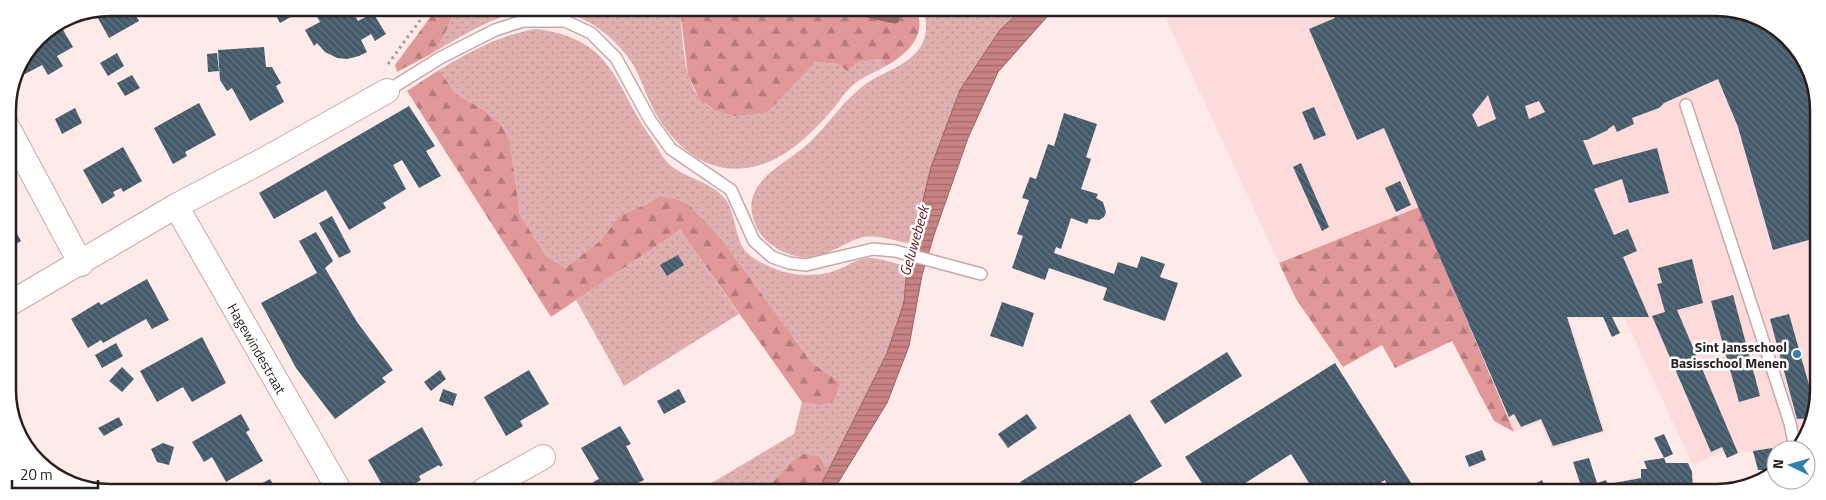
<svg xmlns="http://www.w3.org/2000/svg" width="1826" height="500" font-family="'Titillium Web',sans-serif">
  <defs>
    <pattern id="grass-dots" width="8" height="8" patternUnits="userSpaceOnUse" patternTransform="scale(1.25)"><rect width="8" height="8" fill="#e0afaf"/><path d="M2 2h.1M6 6h.1" fill="none" stroke="#c09696" stroke-width="1.8" stroke-linecap="round"/></pattern>
    <pattern id="forest-firs" width="22" height="20" patternUnits="userSpaceOnUse" patternTransform="scale(1.25)"><rect width="22" height="20" fill="#e09899"/><path d="M5 1l3.5 6h-7zM16 11l3.5 6h-7z" fill="#b67b7c"/></pattern>
    <pattern id="water-rules" width="6" height="5" patternUnits="userSpaceOnUse" patternTransform="scale(1.25)"><rect width="6" height="5" fill="#c88283"/><path d="M0 2.5h6" fill="none" stroke="#a26a6b"/></pattern>
    <pattern id="building-back-hatch" width="6" height="6" patternUnits="userSpaceOnUse" patternTransform="scale(1.25)"><rect width="6" height="6" fill="#435a6a"/><path d="M-1 5l2 2M0 0l6 6M5-1l2 2" fill="none" stroke="#62727e"/></pattern>
  </defs>
  <rect width="100%" height="100%" fill="#ffeaea"/>
  <polygon fill="#fedbdb" points="1162,10 1742,11 1789,38 1817,90 1815,416 1794,450 1776,450 1776,454 1774,448 1739,453 1736,446 1693,465 1625,319 1612,317 1570,319 1605,432 1552,449 1540,422 1514,432 1419,207 1279,263"/>
  <g fill="url(#grass-dots)">
    <path d="M456,8L680,9C683,39 682,95 714,109C725,114 755,111 768,112L816,62L838,64L847,71L859,62L881,59L886,66C876,72 862,77 853,85C846,91 840,100 834,108C814,131 790,156 760,165C717,178 684,156 661,122C647,102 642,76 628,57C604,27 574,8 535,10C497,12 463,36 431,54L442,40Z"/>
    <path d="M923,9H1022L1000,30L931,167L913,244C898,242 875,233 860,238C841,244 821,261 800,257C783,254 765,244 757,228C735,183 783,167 810,142C829,124 842,102 862,87C880,72 905,68 919,49C927,39 928,21 923,9Z"/>
    <path d="M536,29C615,39 613,84 652,139C657,147 662,157 669,164C685,179 714,182 726,200C738,217 733,244 752,257C778,274 810,281 839,269C848,266 856,259 867,258C879,257 895,264 907,266L904,302L887,353L828,471L820,457L791,462L766,490H700L794,434L802,402L818,405L840,382L812,363L723,241L708,224L688,204L676,199L659,196L647,204L619,216L601,240L565,268L546,256L520,215L510,141L501,124L482,109L456,94L439,70C471,51 500,35 536,29Z"/>
    <polygon points="680,230 739,314 624,386 576,300"/>
  </g>
  <g fill="url(#forest-firs)">
    <polygon points="437,8 456,8 442,40 431,54 397,72 395,65"/>
    <path d="M680,9H916C928,35 907,54 886,66L881,59L859,62L847,71L838,64L816,62L768,112L734,116L715,110L700,100L688,75Z"/>
    <polygon points="439,70 456,94 482,109 501,124 510,141 520,215 546,256 565,268 601,240 619,216 647,204 659,196 676,199 688,204 708,224 723,241 812,363 840,382 834,402 818,405 802,402 680,230 551,317 407,91"/>
    <polygon points="1419,207 1514,432 1494,421 1452,341 1395,368 1382,345 1343,367 1296,299 1279,263"/>
    <polygon points="804,454 820,457 828,471 818,491 766,490 791,462"/>
  </g>
  <polygon fill="url(#water-rules)" stroke="#986464" points="1022,9 1054,9 998,72 968,138 934,235 922,275 909,346 887,403 833,491 818,491 887,353 904,302 907,266 931,167 960,90 1000,30"/>
  <g fill="none" stroke-linecap="round" stroke-linejoin="round">
    <polyline stroke="#986464" stroke-width="9" points="850,9 895,19"/>
  </g>
  <g fill="url(#building-back-hatch)" fill-rule="evenodd">
    <polygon points="110,8 145,8 147,10 136,16 139,21 109,38 94,11"/>
    <polygon points="272,8 292,8 296,14 280,23"/>
    <polygon points="312,8 351,8 358,21 373,13 386,34 375,41 371,34 361,40 367,52 359,56 347,59 337,58 325,52 317,43 314,46 305,30 320,22"/>
    <path d="M1331,10L1742,11L1789,38L1817,90L1816,238L1773,250L1738,127L1718,79L1664,103L1659,108L1632,118L1634,124L1617,132L1614,125L1608,129V130L1587,140H1583L1593,165L1657,148L1669,193L1629,203L1622,179L1594,189L1614,235L1628,229L1637,251L1623,257L1649,317H1612L1620,333L1612,337L1603,317H1567L1603,431L1553,446L1541,419L1521,427L1514,414L1509,417L1384,128L1357,140L1309,29L1335,18ZM1488,95L1496,119L1478,127L1472,115ZM1539,101L1545,112L1529,119L1525,106Z"/>
    <polygon points="59,23 73,47 57,56 63,66 48,75 42,65 25,74 19,63 38,37"/>
    <polygon points="264,47 266,67 272,67 281,83 276,86 284,102 250,121 232,88 227,91 220,80 218,50"/>
    <polygon points="117,53 124,66 108,76 100,63"/>
    <polygon points="217,53 219,71 208,72 207,54"/>
    <polygon points="132,75 140,88 125,96 117,83"/>
    <polygon points="199,103 216,135 185,152 187,156 173,164 154,128"/>
    <polygon points="409,106 435,146 426,151 441,176 419,188 402,160 393,165 406,189 383,203 386,208 349,230 326,190 274,219 259,193"/>
    <polygon points="1314,107 1326,135 1314,140 1302,112"/>
    <polygon points="75,108 82,123 62,134 55,119"/>
    <polygon points="1064,113 1097,124 1086,157 1091,159 1081,189 1098,194 1096,198 1103,202 1106,212 1104,217 1099,220 1089,219 1087,224 1071,218 1061,249 1056,247 1054,253 1114,274 1118,262 1137,268 1141,256 1165,264 1160,277 1178,283 1165,321 1103,300 1107,288 1049,268 1045,280 1012,268 1023,236 1017,234 1029,200 1022,198 1030,177 1036,179 1048,144 1054,146"/>
    <polygon points="123,147 142,181 123,192 121,188 113,192 115,196 102,204 83,170"/>
    <polygon points="1301,163 1329,227 1322,231 1293,167"/>
    <polygon points="1400,181 1411,205 1396,212 1385,188"/>
    <polygon points="332,216 351,252 339,258 319,223"/>
    <polygon points="8,217 21,241 9,248 8,233"/>
    <polygon points="316,232 333,261 325,268 357,322 393,370 382,378 386,382 335,419 296,368 261,303 317,273 299,241"/>
    <polygon points="678,255 684,265 667,276 660,265"/>
    <polygon points="1692,259 1703,303 1677,310 1738,453 1727,458 1722,447 1711,452 1652,316 1665,312 1657,284 1662,283 1658,268"/>
    <polygon points="147,279 169,320 152,329 146,319 103,343 101,340 88,348 71,319 99,302 101,305"/>
    <polygon points="1733,295 1760,396 1739,402 1711,301"/>
    <polygon points="1002,302 1034,313 1023,347 990,336"/>
    <polygon points="1789,314 1809,385 1815,385 1814,418 1797,419 1770,319"/>
    <polygon points="202,337 226,383 192,402 183,387 157,402 140,371"/>
    <polygon points="116,343 123,356 102,368 95,355"/>
    <polygon points="1227,352 1242,376 1165,424 1150,401"/>
    <polygon points="1335,363 1415,489 1412,492 1391,492 1385,480 1366,492 1314,491 1291,454 1233,491 1207,491 1185,457"/>
    <polygon points="122,367 134,379 122,392 109,381"/>
    <polygon points="440,370 446,379 431,391 424,382"/>
    <polygon points="529,370 549,404 520,421 523,426 506,436 484,397"/>
    <polygon points="443,389 457,394 453,406 439,401"/>
    <polygon points="679,389 686,402 664,414 657,401"/>
    <polygon points="241,414 250,430 246,432 263,461 226,482 212,457 204,462 192,442"/>
    <polygon points="1027,414 1037,428 1008,448 998,434"/>
    <polygon points="1130,414 1162,466 1120,491 1026,491 1020,482"/>
    <polygon points="119,417 123,425 104,436 98,428"/>
    <polygon points="620,426 631,444 626,446 644,480 630,487 632,490 598,490 593,482 599,479 581,448"/>
    <polygon points="422,427 443,465 440,467 439,465 419,476 421,480 404,490 385,490 368,460"/>
    <polygon points="1664,434 1673,454 1664,458 1654,438"/>
    <polygon points="163,443 174,447 169,465 157,462 151,449"/>
    <polygon points="1772,448 1776,470 1766,475 1765,470 1758,470 1753,451"/>
    <polygon points="1482,450 1486,460 1469,467 1465,456"/>
    <polygon points="1589,458 1597,483 1606,480 1608,484 1641,478 1641,469 1647,469 1644,461 1664,458 1666,463 1688,463 1692,472 1693,492 1583,492 1573,462"/>
    <polygon points="270,479 276,489 251,489"/>
    <polygon points="1542,480 1547,492 1521,492"/>
  </g>
  <g fill="none" stroke-linecap="round" stroke-linejoin="round">
    <defs>
      <g id="lane">
        <polyline points="387,91 440,58 495,30 523,21 565,21 591,33 616,58 650,120 671,149 731,190 754,241 772,257 789,263 806,265 873,249 895,251 981,274"/>
        <polyline points="1686,105 1790,423 1795,448"/>
      </g>
      <g id="street">
        <polyline points="8,128 81,264"/>
        <path id="s1" d="M176,206L339,490"/>
        <polyline points="9,304 176,206 262,161 387,91"/>
        <polyline points="484,490 543,457"/>
      </g>
    </defs>
    <use href="#lane" stroke="#c8a8a7" stroke-width="14"/>
    <use href="#street" stroke="#c8a8a7" stroke-width="26"/>
    <polyline stroke="#ac9a9a" stroke-width="3" stroke-dasharray="2.5 4" stroke-linecap="butt" points="388,64 429,8"/>
    <use href="#lane" stroke="#fff" stroke-width="11"/>
    <use href="#street" stroke="#fff" stroke-width="24"/>
  </g>
  <circle fill="#3080b2" stroke="#fff" stroke-width="2" cx="1797" cy="354" r="5"/>
  <g text-anchor="middle" dominant-baseline="central" stroke-width="5" stroke-linejoin="round" paint-order="stroke">
    <g font-size="14" font-weight="bold" fill="#291d1d" stroke="#fff" text-anchor="end">
      <text x="1787" y="346">Sint Jansschool<tspan x="1787" dy="16">Basisschool Menen</tspan></text>
    </g>
    <g font-size="14" fill="#291d1d" stroke="#fff">
      <text stroke="none"><textPath href="#s1" startOffset="164">Hagewindestraat</textPath></text>
    </g>
    <g font-size="15" font-style="italic" fill="#681420" stroke="#fff">
      <text transform="translate(914 241) rotate(-74)">Geluwebeek</text>
    </g>
  </g>
  <path d="M0 0H1826V500H0ZM110 16H1716A94 94 0 0 1 1810 110V390A94 94 0 0 1 1716 484H110A94 94 0 0 1 16 390V110A94 94 0 0 1 110 16Z" fill="#fff" fill-rule="evenodd"/>
  <path fill="none" stroke="#291d1d" stroke-width="2.5" d="M110 16H1716A94 94 0 0 1 1810 110V390A94 94 0 0 1 1716 484H110A94 94 0 0 1 16 390V110A94 94 0 0 1 110 16Z"/>
  <g transform="translate(1791 465) rotate(275)"><circle r="24" fill="#ffffff" stroke="#a9a5a5"/>
  <path d="M0-4L9 19L0 12L-9 19Z" fill="#3080b2"/>
  <text y="-8" font-size="14" font-weight="bold" text-anchor="middle" fill="#291d1d">N</text>
  </g>
  <path d="M12 480v8h86v-8" fill="none" stroke="#291d1d" stroke-width="2.5"/>
  <text x="20" y="480" font-size="15" fill="#291d1d" stroke="#ffffff" stroke-width="4" paint-order="stroke">20 m</text>
</svg>
